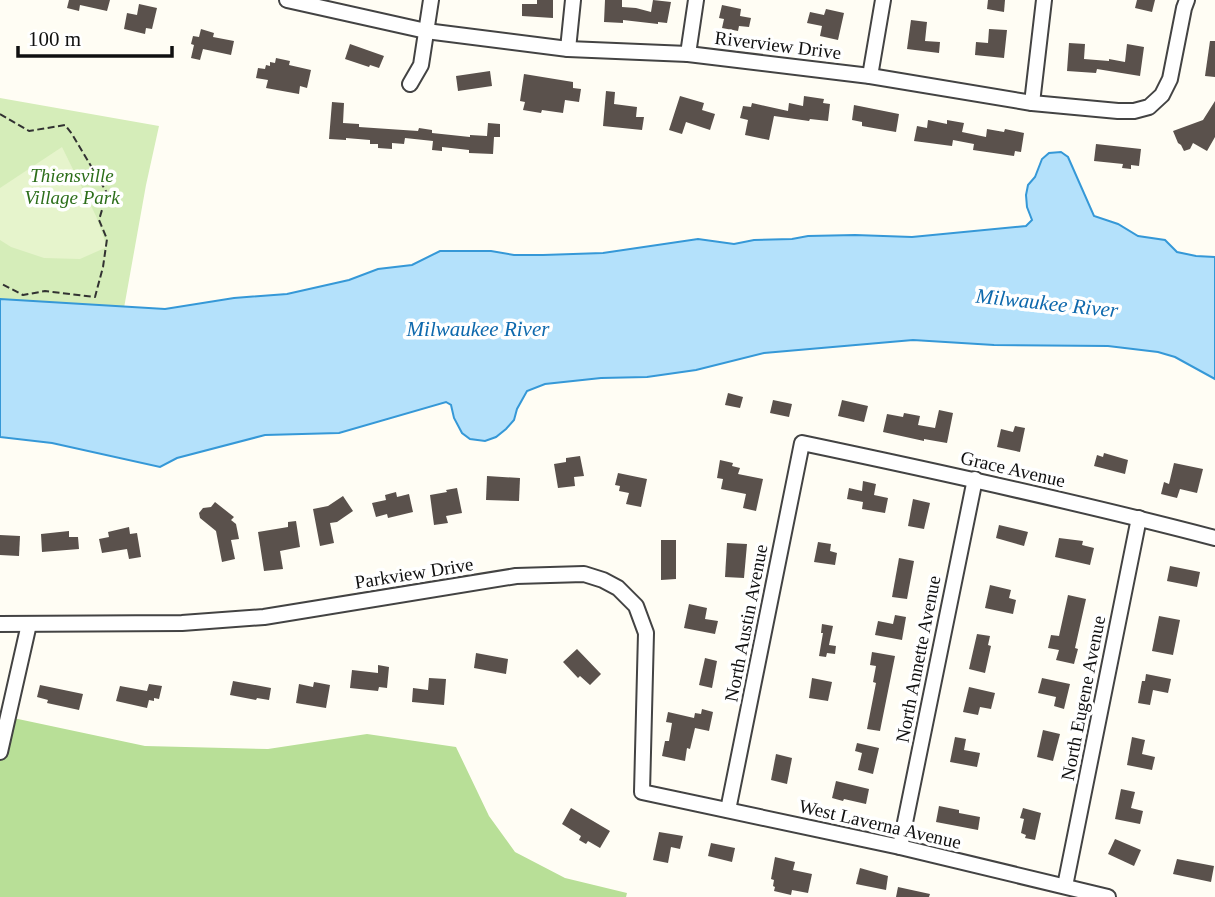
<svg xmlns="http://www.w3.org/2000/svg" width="1215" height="897" font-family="Georgia,serif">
  <rect width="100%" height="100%" fill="#fffdf4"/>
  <polygon fill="#d5edb9" points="0,98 159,126 146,185 124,308 0,299"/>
  <polygon fill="#b8df97" points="8,718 18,719 145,746 268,749 367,734 456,747 489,816 515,852 565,878 627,893 626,897 0,897 0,754"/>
  <polygon fill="#e6f4cc" points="62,147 96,216 107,247 80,259 44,258 11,247 0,240 0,188"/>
  <polygon fill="#b4e1fb" stroke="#3598d7" stroke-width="2" points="1061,152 1068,157 1094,216 1118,224 1138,236 1165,240 1177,252 1196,256 1215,257 1215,379 1175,357 1158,352 1108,346 994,345 913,340 764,353 696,370 647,377 601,378 545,384 527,391 517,409 514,420 506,429 496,437 485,441 470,439 462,433 454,418 451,405 446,402 339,433 265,435 177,458 160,467 52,443 0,437 0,299 165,309 234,298 287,294 349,280 378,269 412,265 440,251 491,251 514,255 543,255 603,253 698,239 734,244 754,240 792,239 808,236 855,235 912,237 1026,226 1032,220 1027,207 1026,195 1028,185 1035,177 1042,159 1049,153"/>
  <g fill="#5a514c">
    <polygon points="69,0 110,0 107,11 80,5 79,11 67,8"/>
    <polygon points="537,0 553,0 553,18 522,16 522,4 537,4"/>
    <polygon points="605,0 622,0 622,7 636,8 651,12 653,0 671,2 667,23 658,22 658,24 623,20 623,23 604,22"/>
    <polygon points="988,0 1005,0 1004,12 987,9"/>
    <polygon points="1137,0 1155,0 1152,12 1135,8"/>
    <polygon points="139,4 157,8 152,29 146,28 145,34 124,29 127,13 137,15"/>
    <polygon points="722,5 741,9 740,16 751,18 749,27 739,26 738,31 722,28 724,19 719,18"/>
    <polygon points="826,9 844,13 838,40 820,36 822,26 807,23 810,12 824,15"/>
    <polygon points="911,20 927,22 925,41 940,42 939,53 907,49"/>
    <polygon points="201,29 214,33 213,37 234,41 231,55 203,49 200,60 191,58 194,45 191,44 193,36 199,37"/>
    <polygon points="989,29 1007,30 1004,58 975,55 976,42 988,43"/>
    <polygon points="1210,41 1215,41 1215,77 1205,76"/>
    <polygon points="1069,43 1085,44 1084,59 1109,61 1109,59 1125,62 1127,44 1144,47 1140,76 1097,69 1096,73 1067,71"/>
    <polygon points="350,44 384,56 379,68 370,65 369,67 345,59"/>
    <polygon points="276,58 290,61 289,65 311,70 307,88 300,86 299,94 266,88 268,80 256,78 258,68 265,69 266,65 270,66 270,62 275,63"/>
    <polygon points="490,71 492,86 458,91 456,76"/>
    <polygon points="524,74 573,82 573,88 581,89 579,102 565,100 563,113 542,110 541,113 523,110 525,102 520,101"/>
    <polygon points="606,91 615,92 614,104 637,107 636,117 644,117 642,130 603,126"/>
    <polygon points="680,96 704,103 702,110 715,114 710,130 686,122 682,134 669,130"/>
    <polygon points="804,96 824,99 823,103 830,104 828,121 810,119 809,121 774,116 769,140 745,135 748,120 740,118 743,106 751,107 752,103 788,111 789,103 803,106"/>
    <polygon points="1215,101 1215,137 1207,151 1193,143 1190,149 1184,151 1181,145 1178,143 1173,131 1203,120"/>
    <polygon points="332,102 344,103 343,123 359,124 359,127 418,131 419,128 432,130 432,133 470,137 470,135 487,136 488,123 500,124 500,137 494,137 493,154 469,153 469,150 442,147 442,151 432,150 433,141 405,138 404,144 392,143 392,149 378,148 378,144 370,144 370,140 346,138 346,140 329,139"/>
    <polygon points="854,105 899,114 896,132 862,126 862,122 852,120"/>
    <polygon points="928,120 947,124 947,120 964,123 962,132 986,137 987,129 1004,132 1005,129 1024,133 1021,152 1015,151 1014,156 973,150 974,144 953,140 952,146 914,141 917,126 927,128"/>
    <polygon points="1096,144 1141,149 1139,166 1131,165 1131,169 1122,168 1123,164 1094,161"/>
    <polygon points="728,393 743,397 740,408 725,405"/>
    <polygon points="773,400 792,404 789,417 770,413"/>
    <polygon points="842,400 868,406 864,422 838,416"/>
    <polygon points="939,410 953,413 947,443 924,439 924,441 883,432 887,414 903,417 904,413 920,416 918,425 935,428"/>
    <polygon points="1015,426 1025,428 1020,452 997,447 1001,429 1013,432"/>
    <polygon points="1104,453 1128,460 1125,474 1094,466 1097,455 1103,457"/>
    <polygon points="580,456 584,476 574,477 575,486 558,488 554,464 566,462 566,458"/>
    <polygon points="720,460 733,463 732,466 740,468 738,474 763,479 756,511 743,508 746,494 721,489 723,479 717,478"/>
    <polygon points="1174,463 1203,469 1197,493 1180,489 1177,498 1161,494 1164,482 1169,484"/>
    <polygon points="618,473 647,479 641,507 626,504 629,493 619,491 620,486 615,485"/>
    <polygon points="487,476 520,478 519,501 486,500"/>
    <polygon points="863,481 876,484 874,495 888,498 885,513 862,509 863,502 847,499 849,488 862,491"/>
    <polygon points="457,488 462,513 446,516 448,523 434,525 430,495 447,492 446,490"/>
    <polygon points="396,492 397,497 409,494 413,512 388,518 387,514 376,517 372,503 386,500 385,495"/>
    <polygon points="343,496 353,511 337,522 330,523 334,543 320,546 313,509 328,506"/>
    <polygon points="913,499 930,503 924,529 908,526"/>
    <polygon points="215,502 234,517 231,520 236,524 239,539 231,540 235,559 222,562 216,531 200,518 199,513 203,508 211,507"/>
    <polygon points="296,521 300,547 280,551 283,569 264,571 258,532 288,527 288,522"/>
    <polygon points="999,525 1028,532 1024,546 996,538"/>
    <polygon points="129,527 130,534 137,533 141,557 129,559 127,549 102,553 99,539 109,537 108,532"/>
    <polygon points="69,531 69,537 78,537 79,549 42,552 41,534"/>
    <polygon points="0,535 20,536 19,556 0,555"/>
    <polygon points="1059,538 1083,541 1082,545 1094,548 1090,565 1055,557"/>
    <polygon points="661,540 676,540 676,579 661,580"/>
    <polygon points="818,542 831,544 830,551 837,553 835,565 814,562"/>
    <polygon points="727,543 747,544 744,578 725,577"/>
    <polygon points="899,558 914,561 907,599 892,597"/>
    <polygon points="1170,566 1200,572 1197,587 1167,581"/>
    <polygon points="990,585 1011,590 1009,598 1016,600 1013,614 985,608"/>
    <polygon points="1068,595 1086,599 1075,648 1078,649 1074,664 1056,660 1059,650 1048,648 1051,635 1059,636"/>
    <polygon points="689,604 707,608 705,619 718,621 715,634 684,628"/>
    <polygon points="895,615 906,617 902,640 875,635 878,621 893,624"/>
    <polygon points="1159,616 1180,620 1173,655 1152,651"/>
    <polygon points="822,624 833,626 829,645 836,646 835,654 827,653 826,657 819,656 823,633 821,633"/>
    <polygon points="977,634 990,636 988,645 991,646 985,673 969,669"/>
    <polygon points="577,649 601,674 590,685 580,676 578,678 563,662"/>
    <polygon points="872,652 895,656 880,731 867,729 876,683 873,682 876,666 870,665"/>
    <polygon points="476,653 508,659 506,674 474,668"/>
    <polygon points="705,658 717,661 712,688 699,685"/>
    <polygon points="378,665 389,667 387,688 379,687 378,691 350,688 352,670 378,673"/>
    <polygon points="1146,674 1171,679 1168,693 1153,690 1150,705 1138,703 1142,681 1145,681"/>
    <polygon points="429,678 446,679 444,705 412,702 413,688 428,690"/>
    <polygon points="812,678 832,682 828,701 809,698"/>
    <polygon points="1042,678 1070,684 1064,709 1054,706 1056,697 1038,693"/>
    <polygon points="233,681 271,688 269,700 257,698 256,700 230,695"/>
    <polygon points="314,682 330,685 326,708 296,703 299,684 313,687"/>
    <polygon points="149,684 162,686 159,699 154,698 154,701 149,700 147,708 116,701 120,686 147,691"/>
    <polygon points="40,685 83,694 79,710 47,703 48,700 37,697"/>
    <polygon points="969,687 995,693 991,709 980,707 978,715 963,712"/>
    <polygon points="702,709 713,712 709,731 695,728 690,749 687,748 685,761 662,756 665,741 669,741 672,723 666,722 668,712 694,718 695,713 701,714"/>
    <polygon points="1043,730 1060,734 1053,761 1037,757"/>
    <polygon points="955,737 966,739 964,750 980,753 977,767 950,762"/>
    <polygon points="1132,737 1145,740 1142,754 1155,757 1152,770 1127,765"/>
    <polygon points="857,743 879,748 873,774 858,770 862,753 855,751"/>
    <polygon points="776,754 792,758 787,784 771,780"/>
    <polygon points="836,781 869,789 866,804 844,799 843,801 832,798"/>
    <polygon points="1121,789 1135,792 1131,808 1143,811 1140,824 1115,819"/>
    <polygon points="939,806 959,810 959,813 980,817 978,830 936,822"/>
    <polygon points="571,808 610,831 600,848 588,841 586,844 579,840 581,836 562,824"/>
    <polygon points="1023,808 1041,813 1035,840 1025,838 1026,835 1021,833 1024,819 1020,818"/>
    <polygon points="659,832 683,836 680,849 671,847 668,863 653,860"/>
    <polygon points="1115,839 1141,850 1134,866 1108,854"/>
    <polygon points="711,843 735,848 732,862 708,856"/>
    <polygon points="775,857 795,862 793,870 812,874 808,893 792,890 791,895 774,891 775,887 773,886 774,880 771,879"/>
    <polygon points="1177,859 1214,866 1211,882 1173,874"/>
    <polygon points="860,868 888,876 886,890 856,884"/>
    <polygon points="898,887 930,894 929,897 896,897"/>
  </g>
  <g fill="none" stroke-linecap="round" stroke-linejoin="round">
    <defs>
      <g id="minor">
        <polyline points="287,0 426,31 568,49 688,54 870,76 1032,103 1118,111 1134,111 1149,107 1162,95 1170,79 1184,8 1187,0"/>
        <polyline points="568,49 573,0"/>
        <polyline points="688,54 696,0"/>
        <polyline points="870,76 883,0"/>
        <polyline points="410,84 421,65 431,0"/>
        <polyline points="1032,103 1044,0"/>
        <polyline points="0,624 182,623 264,617 516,576 584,574 603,580 618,588 636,606 646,633 642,792 900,847 1108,897"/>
        <polyline points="0,752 29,624"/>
        <path d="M728,810L802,443C940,472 1078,502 1215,538"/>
        <polyline points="900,847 975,479"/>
        <polyline points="1065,886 1139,518"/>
      </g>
    </defs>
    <use href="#minor" stroke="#434343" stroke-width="18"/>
    <polyline stroke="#323232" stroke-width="2" stroke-dasharray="7 3.5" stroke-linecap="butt" points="0,114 29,131 65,125 72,134 107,193 99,220 107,239 103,267 95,297 45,291 23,295 0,283"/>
    <use href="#minor" stroke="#fff" stroke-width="14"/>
  </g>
  <g text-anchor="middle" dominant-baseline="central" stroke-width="7" stroke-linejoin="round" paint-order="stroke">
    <g font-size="19" fill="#101010" stroke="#fff">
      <text transform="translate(778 45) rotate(7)">Riverview Drive</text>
      <text transform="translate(1013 469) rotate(13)">Grace Avenue</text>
      <text transform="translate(414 573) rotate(-9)">Parkview Drive</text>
      <text transform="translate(746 623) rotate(-79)">North Austin Avenue</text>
      <text transform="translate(918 659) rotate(-79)">North Annette Avenue</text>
      <text transform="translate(1083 698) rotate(-79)">North Eugene Avenue</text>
      <text transform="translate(880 824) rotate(13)">West Laverna Avenue</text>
    </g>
    <g font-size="19" font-style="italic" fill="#2c6e1a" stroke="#fff">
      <text x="72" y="175">Thiensville<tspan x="72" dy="22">Village Park</tspan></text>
    </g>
    <g font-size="21" font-style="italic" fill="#0e69ad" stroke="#fff">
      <text transform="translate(1047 303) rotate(6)">Milwaukee River</text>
      <text x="478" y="329">Milwaukee River</text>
    </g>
  </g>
  <path d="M18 46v10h154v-10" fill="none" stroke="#101010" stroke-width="3.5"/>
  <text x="28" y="46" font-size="21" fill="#101010" stroke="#ffffff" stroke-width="5" paint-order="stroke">100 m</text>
</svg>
